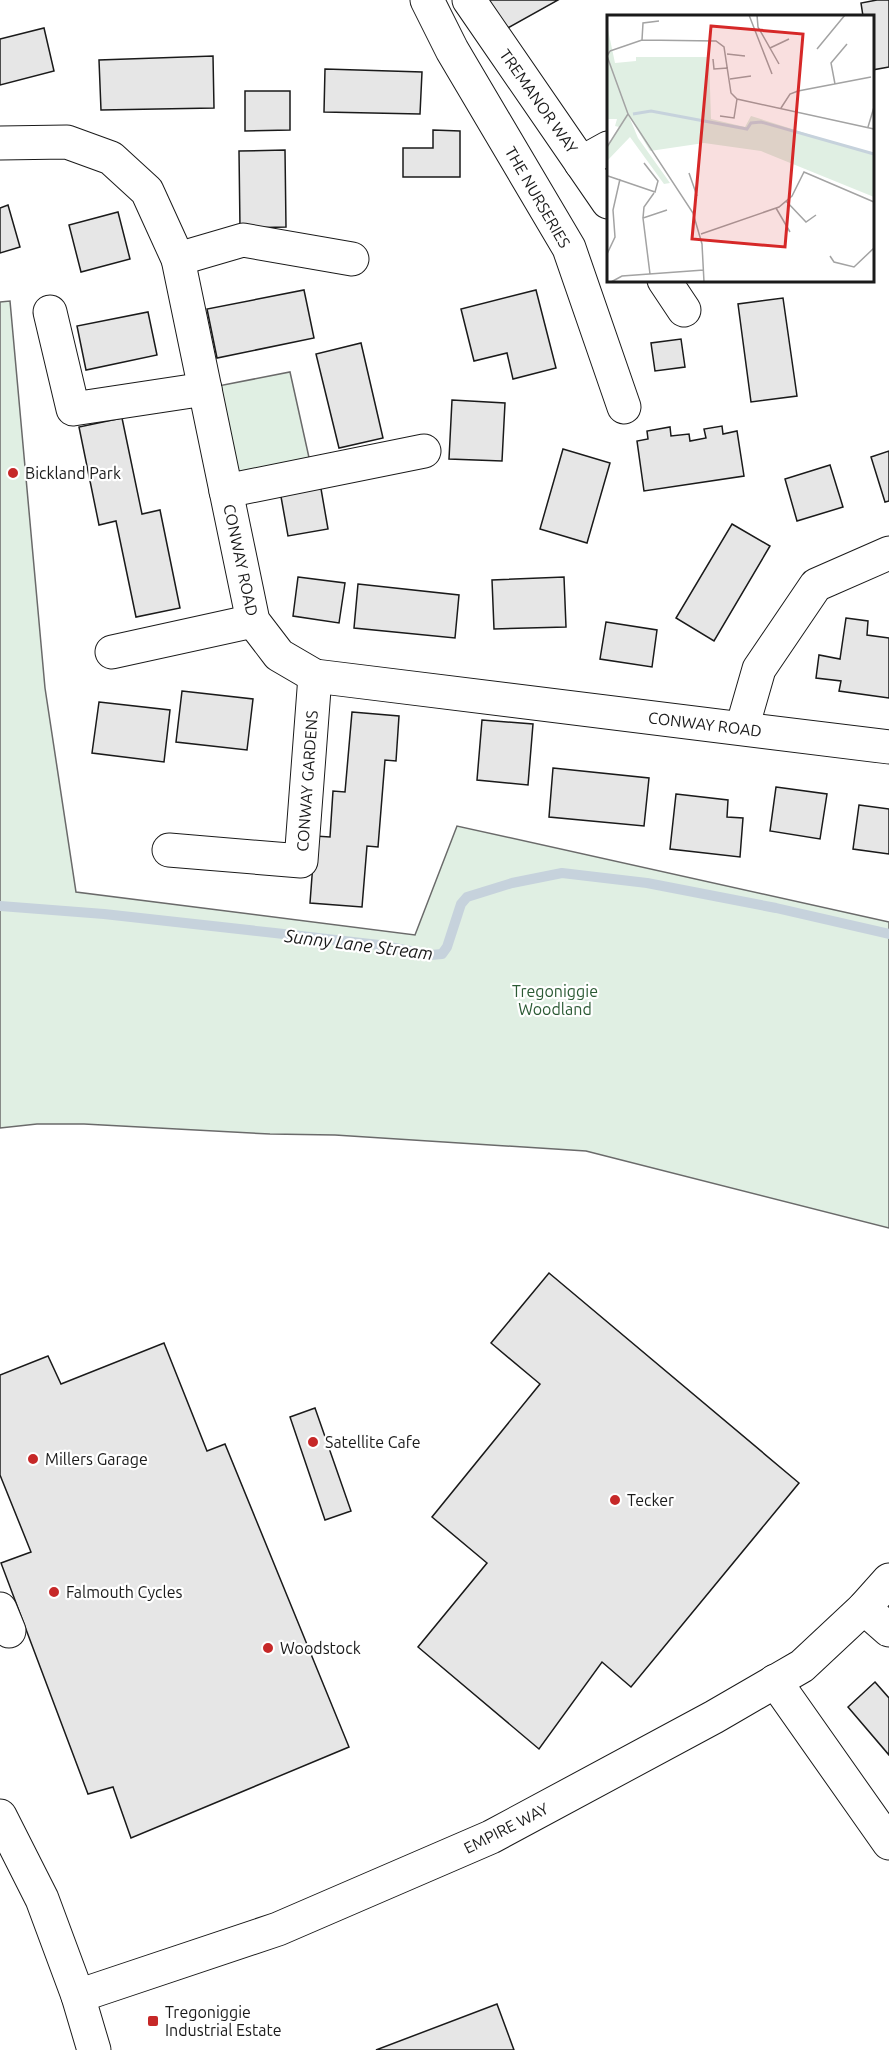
<svg xmlns="http://www.w3.org/2000/svg" width="889" height="2050" font-family="Ubuntu,sans-serif">
  <rect width="100%" height="100%" fill="#fff"/>
  <g fill="#e0efe3" stroke="#6a6a6a" stroke-width="1.5">
    <polygon points="10,301 45,688 76,892 415,935 457,826 889,922 889,1228 586,1151 335,1135 270,1134 84,1124 37,1124 0,1128 0,302"/>
    <polygon points="290,372 310,462 237,478 218,386"/>
  </g>
  <g fill="none" stroke-linecap="round" stroke-linejoin="round">
    <polyline stroke="#c6d2dc" stroke-width="10" points="0,906 104,914 275,933 379,945 431,955 442,954 447,947 461,904 467,897 512,883 562,873 647,883 776,908 889,934"/>
  </g>
  <g fill="#e6e6e6" stroke="#1a1a1a" stroke-width="1.5">
    <polygon points="487,0 558,0 504,30"/>
    <polygon points="877,0 889,0 889,67 872,70 872,16 863,16 861,3"/>
    <polygon points="44,28 54,71 0,85 0,39"/>
    <polygon points="213,56 214,108 101,110 99,60"/>
    <polygon points="325,69 422,72 420,114 324,112"/>
    <polygon points="245,91 290,91 290,130 245,131"/>
    <polygon points="433,130 460,131 460,177 403,177 403,148 433,148"/>
    <polygon points="285,150 286,227 240,228 239,151"/>
    <polygon points="8,205 20,247 0,253 0,208"/>
    <polygon points="118,212 130,259 81,272 69,225"/>
    <polygon points="304,290 314,338 217,358 207,309"/>
    <polygon points="536,290 556,368 513,379 507,353 474,361 461,309"/>
    <polygon points="783,298 797,396 751,402 738,304"/>
    <polygon points="148,312 157,355 86,370 77,326"/>
    <polygon points="681,339 685,367 655,371 651,343"/>
    <polygon points="361,343 383,438 339,448 316,354"/>
    <polygon points="452,400 505,403 502,461 449,459"/>
    <polygon points="122,418 142,514 160,510 180,608 136,617 116,521 99,525 79,427"/>
    <polygon points="722,426 723,434 737,431 744,476 644,491 637,441 648,439 647,431 670,427 671,436 689,434 690,441 706,438 704,429"/>
    <polygon points="563,449 610,463 587,543 540,529"/>
    <polygon points="889,451 889,501 885,502 871,457"/>
    <polygon points="830,465 843,507 797,521 785,479"/>
    <polygon points="320,483 328,529 288,536 280,491"/>
    <polygon points="732,524 770,546 714,641 676,618"/>
    <polygon points="298,577 345,583 339,623 293,616"/>
    <polygon points="564,577 566,627 494,629 492,580"/>
    <polygon points="358,584 459,595 455,638 354,628"/>
    <polygon points="846,618 868,621 867,635 889,638 889,698 839,691 841,681 816,678 819,655 840,659"/>
    <polygon points="606,622 657,630 652,667 600,659"/>
    <polygon points="182,691 253,699 247,750 176,742"/>
    <polygon points="99,702 170,710 164,762 92,753"/>
    <polygon points="352,712 399,716 396,761 385,760 378,847 367,846 362,907 310,903 315,836 330,837 333,791 345,792"/>
    <polygon points="482,720 533,724 528,785 477,780"/>
    <polygon points="553,768 649,778 644,826 549,817"/>
    <polygon points="776,787 827,794 820,839 770,831"/>
    <polygon points="676,794 728,800 727,817 743,818 740,857 670,849"/>
    <polygon points="859,805 889,809 889,854 853,849"/>
    <polygon points="549,1273 799,1483 631,1687 602,1662 539,1749 418,1647 487,1563 432,1517 540,1384 491,1343"/>
    <polygon points="164,1343 207,1451 225,1444 349,1747 131,1838 113,1787 88,1794 1,1563 31,1552 0,1475 0,1375 48,1356 61,1384"/>
    <polygon points="315,1408 351,1511 325,1520 290,1417"/>
    <polygon points="875,1682 889,1698 889,1755 848,1707"/>
    <polygon points="497,2004 514,2050 376,2050"/>
  </g>
  <g fill="none" stroke-linecap="round" stroke-linejoin="round">
    <defs>
      <g id="minor">
        <polyline points="427,0 452,50 569,248 624,407"/>
        <polyline points="469,0 608,202"/>
        <polyline points="0,143 67,142 111,158 147,191 178,259 253,621 279,655 315,676 889,747"/>
        <polyline points="581,163 608,148"/>
        <polyline points="178,259 243,240 352,259"/>
        <polyline points="664,280 684,310"/>
        <polyline points="50,312 73,409 205,389"/>
        <polyline points="226,491 424,451"/>
        <polyline points="112,652 253,621"/>
        <polyline points="742,728 759,669 816,585 889,553"/>
        <polyline points="169,850 301,861 315,676"/>
        <polyline points="864,1608 889,1630"/>
        <polyline points="0,1609 9,1631"/>
        <polyline points="775,1681 889,1843"/>
        <polyline points="0,1816 42,1899 78,1996 94,2050"/>
        <polyline points="78,1996 278,1929 491,1837 714,1717 802,1666 864,1608 889,1580"/>
      </g>
    </defs>
    <use href="#minor" stroke="#1a1a1a" stroke-width="35"/>
    <use href="#minor" stroke="#fff" stroke-width="33"/>
  </g>
  <g fill="#c62828" stroke="#fff" stroke-width="2">
    <circle cx="13" cy="473" r="6"/>
    <circle cx="313" cy="1442" r="6"/>
    <circle cx="33" cy="1459" r="6"/>
    <circle cx="615" cy="1500" r="6"/>
    <circle cx="54" cy="1592" r="6"/>
    <circle cx="268" cy="1648" r="6"/>
    <rect x="147" y="2015" width="12" height="12" rx="3"/>
  </g>
  <g text-anchor="middle" dominant-baseline="central" stroke-width="4.5" stroke-linejoin="round" paint-order="stroke">
    <g font-size="16" fill="#1a1a1a" stroke="#fff">
      <text transform="translate(539 101) rotate(55)">TREMANOR WAY</text>
      <text transform="translate(538 197) rotate(60)">THE NURSERIES</text>
      <text transform="translate(241 560) rotate(78)">CONWAY ROAD</text>
      <text transform="translate(705 724) rotate(7)">CONWAY ROAD</text>
      <text transform="translate(307 781) rotate(-86)">CONWAY GARDENS</text>
      <text transform="translate(506 1828) rotate(-27)">EMPIRE WAY</text>
    </g>
    <g font-size="16" fill="#1a1a1a" stroke="#fff" text-anchor="start">
      <text x="25" y="473">Bickland Park</text>
      <text x="325" y="1442">Satellite Cafe</text>
      <text x="45" y="1459">Millers Garage</text>
      <text x="627" y="1500">Tecker</text>
      <text x="66" y="1592">Falmouth Cycles</text>
      <text x="280" y="1648">Woodstock</text>
      <text x="165" y="2012">Tregoniggie<tspan x="165" dy="18">Industrial Estate</tspan></text>
    </g>
    <g font-size="16" fill="#2b5a34" stroke="#fff">
      <text x="555" y="991">Tregoniggie<tspan x="555" dy="18">Woodland</tspan></text>
    </g>
    <g font-size="18" font-style="italic" fill="#1a1a1a" stroke="#fff">
      <text transform="translate(359 944) rotate(7)">Sunny Lane Stream</text>
    </g>
  </g>
  <g transform="translate(607 15)">
    <rect width="267" height="267" fill="#fff"/>
    <path d="M0,10L8,48L29,46V42H102L104,104L138,112L144,101L267,140V182L154,136L97,128L43,136L21,99L31,123L63,168L57,169L23,122L0,146V132L12,112L8,111L10,104H0Z" fill="#e0efe3"/>
    <path fill="none" stroke="#c6d2dc" stroke-width="3" d="M26,99L44,96L140,114L144,108L154,107L267,139"/>
    <path fill="none" stroke="#a3a3a3" stroke-width="1.5" d="M142,0L165,59M150,0L151,12L172,49M35,25L36,8L52,6M163,33L182,24M210,34L238,0M3,36L35,25L109,26L117,32L124,78L130,84L267,114M3,36L0,41L21,99L86,198L95,229L97,267M120,39L138,41M106,44L107,54L121,53M267,55V74M123,64L144,61M228,69L224,48L240,29M174,93L183,79L191,76L264,62M113,101L127,103L130,84M261,112L267,92M0,132L21,99M82,158L90,181M1,161L48,177L51,166L37,148M179,186L199,207L209,200M169,193L183,217M36,203L37,192L47,178M94,219L172,192L185,181L197,157L267,187M0,239L8,222L6,195L13,164M223,241L227,247L247,252L267,233M43,259L36,203L60,195M4,267L15,261L97,255"/>
    <path fill="#d62828" fill-opacity="0.15" stroke="#d62828" stroke-width="3" d="M104,11L196,19L178,232L85,224Z"/>
    <rect width="267" height="267" fill="none" stroke="#1a1a1a" stroke-width="3"/>
  </g>
</svg>
